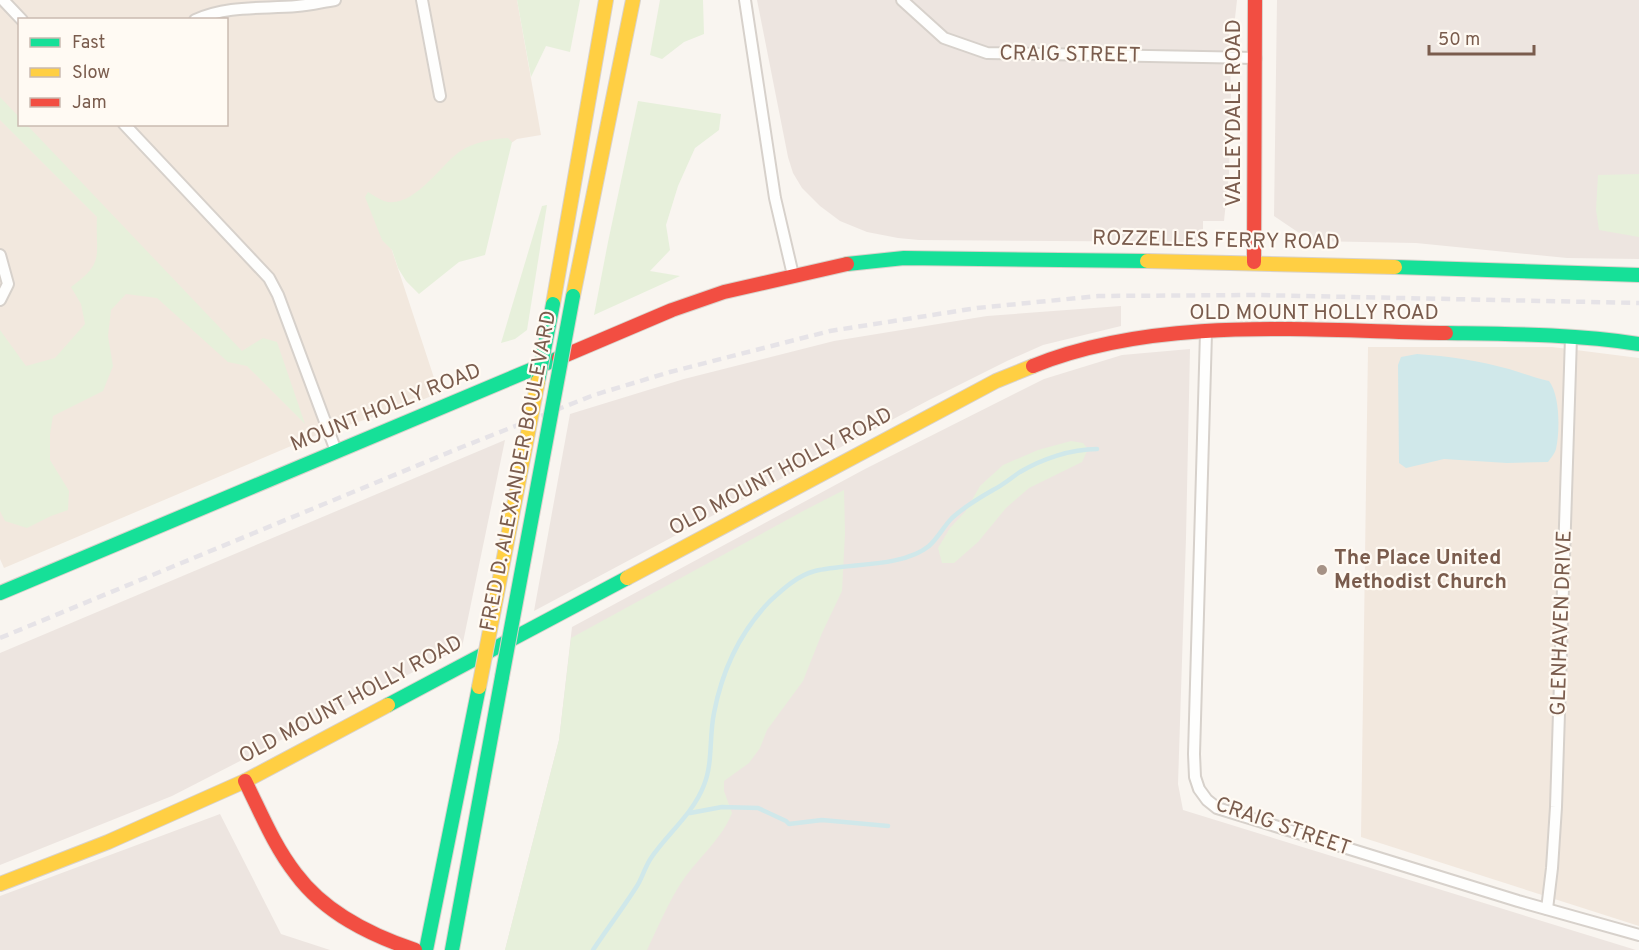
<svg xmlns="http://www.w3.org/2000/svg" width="1639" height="950" font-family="Overpass,sans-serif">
  <rect width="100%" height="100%" fill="#f9f5f0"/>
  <g fill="#f2e8de" fill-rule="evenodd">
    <path d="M0,0H517L541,135L517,139L385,229L439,393L402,408L317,435L4,568L0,559ZM20,20H226V124H20Z"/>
    <polygon points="1368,347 1552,347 1639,358 1639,926 1361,837"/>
  </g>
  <g fill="#ede5e0">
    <polygon points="757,0 1237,0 1235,18 1229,29 1231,92 1229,173 1224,221 1203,221 1203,242 919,240 898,238 867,232 840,221 820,206 802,188 793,173 788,157"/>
    <polygon points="1277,0 1639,0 1639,259 1567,258 1416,243 1311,241 1274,216"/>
    <polygon points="1121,306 1121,326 1043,345 1007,361 929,400 534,611 570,414 684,379 834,341 987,316"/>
    <polygon points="1190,349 1186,538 1178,784 1183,810 1636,950 505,950 559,740 572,627 865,469 1044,379 1122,355"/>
    <polygon points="505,440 462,647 172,796 0,865 0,653"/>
    <polygon points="220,814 281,934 330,950 0,950 0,896"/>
  </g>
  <g fill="#e7f0db">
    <polygon points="517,0 580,0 570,52 546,46 531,77"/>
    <polygon points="660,0 703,0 704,34 684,42 662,59 650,55"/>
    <path d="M0,97L19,117L20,124L27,125L242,351L263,338L277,342L305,424L247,366L228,362L157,298L126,294L111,310L108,336L113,366L103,391L53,416L50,434V460L69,491L68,510L51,516L27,528L5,521L0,511V330L26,366L55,358L85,324L81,304L71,287C106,262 95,255 97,217L0,120Z"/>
    <polygon points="638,101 721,114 719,130 695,148 678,186 666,225 670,250 650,271 680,276 594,315 608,242"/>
    <path d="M508,138L512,142L485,255L459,262L419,294L406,281L398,268L392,250L382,240L365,197L368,192C373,195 379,199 384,201C412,210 440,166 459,152C474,142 491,139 508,138Z"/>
    <polygon points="1639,174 1639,237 1599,230 1596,210 1598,175"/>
    <polygon points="547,205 527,330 515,339 501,343 542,206"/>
    <polygon points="1071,441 1083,443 1088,449 1082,462 1029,488 1006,508 978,542 954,563 942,563 938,548 950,528 965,512 980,486 1003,465 1038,450"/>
    <path d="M844,490L845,533L842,591L822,633L803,681L767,730L760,748L749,763L724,781V791L732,813C721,840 699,857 683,880C669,901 658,927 647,950H505L559,740L571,638L805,510Z"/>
  </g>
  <path fill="#d0e8ea" d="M1417,354C1448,356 1480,361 1509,369C1523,373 1535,378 1549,381C1560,395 1560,431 1556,449C1555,453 1551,458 1548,462L1507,463L1444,459L1406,468L1399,463L1398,365L1401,357Z"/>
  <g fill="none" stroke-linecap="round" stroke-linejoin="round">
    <g stroke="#d0e8ea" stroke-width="4.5">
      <polyline points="690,813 722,807 758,808 786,821 789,824 822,820 888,826"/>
      <path d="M593,950C607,929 623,908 637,886C642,878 645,867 651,858C668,833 693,814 704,785C713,763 709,737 714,713C722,671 740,632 770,601C782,590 798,575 815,571C847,563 902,568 929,546C938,538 944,526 952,518C965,506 979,498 993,490C1003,485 1011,478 1020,472C1042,459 1071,449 1097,449"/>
    </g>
    <defs>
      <g id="street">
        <polyline points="3,0 22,20"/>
        <polyline points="422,0 440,96"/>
        <polyline points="745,0 775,198 793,275"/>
        <polyline points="902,0 944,38 987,53 1256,58"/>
        <path d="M195,20C228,5 262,9 297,6C310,5 322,2 335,0"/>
        <polyline points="124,124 269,278 278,295 336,451"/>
        <polyline points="0,255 8,284 0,300"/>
        <polyline points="1206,333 1194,754 1195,777 1199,789 1207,800 1217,808 1518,901 1639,935"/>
        <polyline points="1547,909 1552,868 1556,807 1571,337"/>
      </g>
      <g id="fast">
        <polyline points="847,264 904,258 1147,261"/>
        <polyline points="1395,267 1639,275"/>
        <path d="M1446,333C1510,334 1575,334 1639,344"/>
        <polyline points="0,593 559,358"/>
        <polyline points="388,705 627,578"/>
        <polyline points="426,950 479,687"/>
        <polyline points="452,950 502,677"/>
      </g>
      <g id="slow">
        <polyline points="1147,261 1395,267"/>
        <polyline points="573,296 633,0"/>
        <polyline points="553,304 606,0"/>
        <polyline points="627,578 996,381 1033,366"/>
        <polyline points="0,884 108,842 245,781 388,705"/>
      </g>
      <g id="jam">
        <polyline points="1254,262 1255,0"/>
        <polyline points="559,358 672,310 724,292 847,264"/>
        <path d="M1033,366C1159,315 1313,331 1446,333"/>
        <path d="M245,781C261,813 274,846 296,874C325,913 370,935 415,950"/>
      </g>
    </defs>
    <use href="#street" stroke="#d7d1cb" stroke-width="14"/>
    <use href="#fast" stroke="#d9d2cb" stroke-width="16"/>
    <use href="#slow" stroke="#d9d2cb" stroke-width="16"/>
    <use href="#jam" stroke="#d9d2cb" stroke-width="16"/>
    <use href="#street" stroke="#fefefd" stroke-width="10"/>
    <use href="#fast" stroke="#16e098" stroke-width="14"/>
    <use href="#slow" stroke="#ffcf43" stroke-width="14"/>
    <use href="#jam" stroke="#f24e42" stroke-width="14"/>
    <polyline stroke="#e6e3e7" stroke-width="4.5" stroke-dasharray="9 6" stroke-linecap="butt" points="0,638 462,447 594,395 670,372 830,331 977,308 1098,296 1258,295 1639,303"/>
    <defs>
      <g id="fast-bridge">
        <polyline points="538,381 553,304"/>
        <polyline points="502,677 573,296"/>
      </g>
      <polyline id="slow-bridge" points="479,687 538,381"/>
    </defs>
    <use href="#fast-bridge" stroke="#d9d2cb" stroke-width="16" stroke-linecap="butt"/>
    <use href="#slow-bridge" stroke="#d9d2cb" stroke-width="16" stroke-linecap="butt"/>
    <use href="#fast-bridge" stroke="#16e098" stroke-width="14"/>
    <use href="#slow-bridge" stroke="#ffcf43" stroke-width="14"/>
  </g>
  <circle fill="#a69286" stroke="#fffaf3" stroke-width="2" cx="1322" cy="570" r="6"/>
  <g text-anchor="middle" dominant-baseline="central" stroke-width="4.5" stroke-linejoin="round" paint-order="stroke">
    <g font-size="21" fill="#7a5c4d" stroke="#fffaf3">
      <text transform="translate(1070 55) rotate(1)">CRAIG STREET</text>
      <text transform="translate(1234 113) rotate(-90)">VALLEYDALE ROAD</text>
      <text transform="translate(1216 241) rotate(1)">ROZZELLES FERRY ROAD</text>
      <text x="1314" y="313">OLD MOUNT HOLLY ROAD</text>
      <text transform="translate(386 408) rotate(-22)">MOUNT HOLLY ROAD</text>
      <text transform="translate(519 471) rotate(-79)">FRED D. ALEXANDER BOULEVARD</text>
      <text transform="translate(781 472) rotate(-28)">OLD MOUNT HOLLY ROAD</text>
      <text transform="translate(1562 623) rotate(-88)">GLENHAVEN DRIVE</text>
      <text transform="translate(351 700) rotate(-28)">OLD MOUNT HOLLY ROAD</text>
      <text transform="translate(1283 827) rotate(19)">CRAIG STREET</text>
    </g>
    <g font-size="21" font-weight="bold" fill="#7a5c4d" stroke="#fffaf3" text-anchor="start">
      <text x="1334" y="558">The Place United<tspan x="1334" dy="24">Methodist Church</tspan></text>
    </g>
  </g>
  <rect x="18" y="18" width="210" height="108" fill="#fffaf3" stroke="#cabbb1" stroke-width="1.5"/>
  <rect x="30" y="38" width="30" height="9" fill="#16e098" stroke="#cabbb1" stroke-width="1.5"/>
  <text x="72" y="48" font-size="18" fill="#7a5c4d">Fast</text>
  <rect x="30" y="68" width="30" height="9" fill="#ffcf43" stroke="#cabbb1" stroke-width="1.5"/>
  <text x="72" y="78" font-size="18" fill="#7a5c4d">Slow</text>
  <rect x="30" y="98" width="30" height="9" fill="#f24e42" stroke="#cabbb1" stroke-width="1.5"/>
  <text x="72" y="108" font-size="18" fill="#7a5c4d">Jam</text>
  <path d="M1429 45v9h105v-9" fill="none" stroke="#7a5c4d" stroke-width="3"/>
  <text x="1438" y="45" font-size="18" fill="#7a5c4d" stroke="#fffaf3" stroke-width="4.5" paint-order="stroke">50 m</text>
</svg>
